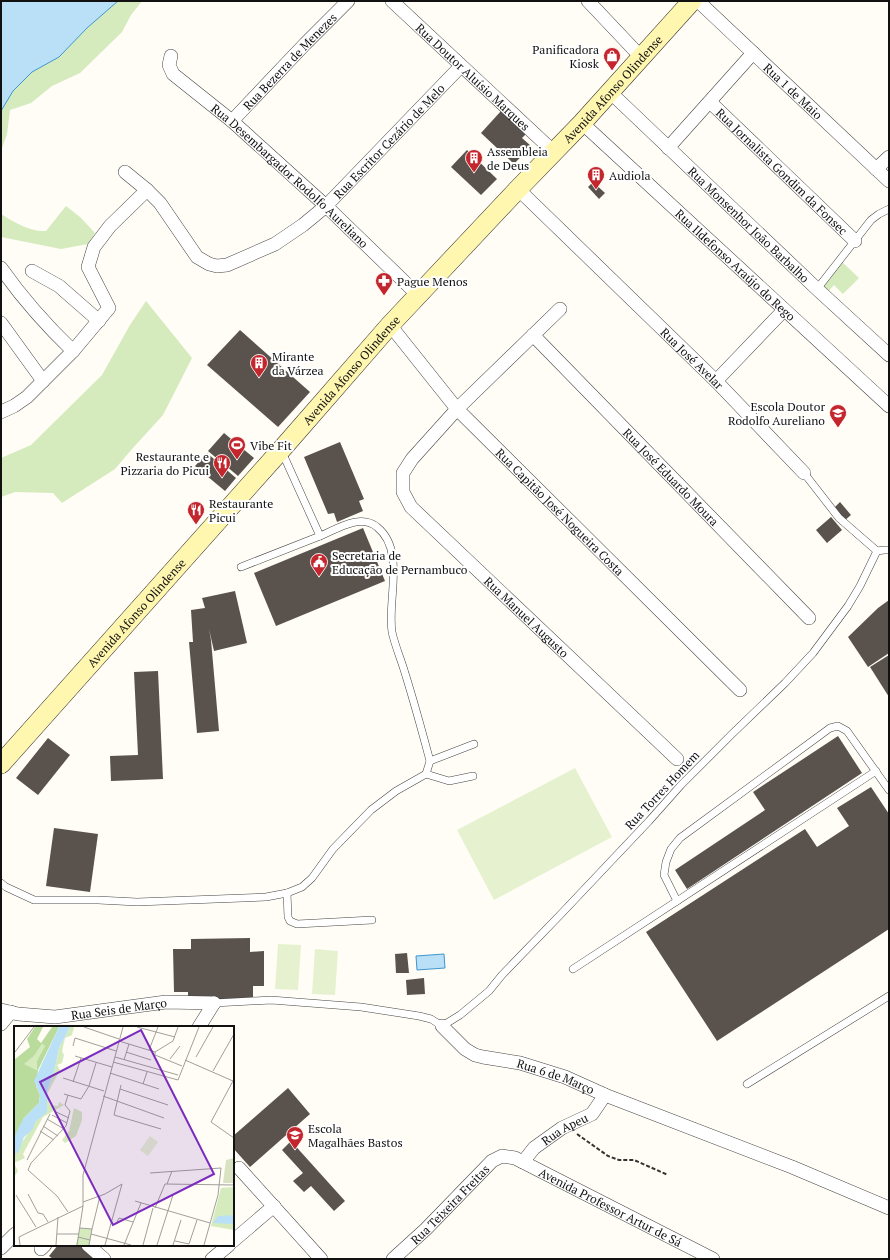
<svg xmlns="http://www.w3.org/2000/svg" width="890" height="1260" font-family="'PT Serif',serif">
  <rect width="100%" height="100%" fill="#fffdf5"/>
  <g fill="#d5ebbd">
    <polygon points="118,1 142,1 131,15 122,32 80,73 52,86 31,103 10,110 7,134 1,151 1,111 13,91 32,72 59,57 87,28"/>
    <path d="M66,206L80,217L95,233L88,244L61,249L1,237V214C14,222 30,232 46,231Z"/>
    <polygon points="841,261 859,278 843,294 834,285 826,294 822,287"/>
    <polygon points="146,301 192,358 163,415 132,449 115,469 62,503 53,493 15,492 1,497 1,458 31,445 102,375 130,325"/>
  </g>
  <g fill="#e6f2cf">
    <polygon points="575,768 612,837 494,900 457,830"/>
    <polygon points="278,944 301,945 298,990 275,989"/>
    <polygon points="315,949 338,951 335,995 312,994"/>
  </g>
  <g fill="#b9e0f7" stroke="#3f96cf">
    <polygon points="1,1 118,1 87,28 59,57 32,72 13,91 1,111"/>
    <polygon points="444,954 445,968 417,970 416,956"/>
  </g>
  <g fill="#5a524d">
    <polygon points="501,111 526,134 522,138 531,146 514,164 481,133"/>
    <polygon points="467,150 497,179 481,195 451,167"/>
    <polygon points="593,182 605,193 599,199 588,187"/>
    <polygon points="240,330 310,392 278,427 207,365"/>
    <polygon points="224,433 254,458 238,476 208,451"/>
    <polygon points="340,442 364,499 359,501 363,511 337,522 334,513 328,514 304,457"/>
    <polygon points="207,453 236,478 225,491 195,466"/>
    <polygon points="840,502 851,515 844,521 833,509"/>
    <polygon points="831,517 842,530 827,543 816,530"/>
    <polygon points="363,528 385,581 276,626 254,573"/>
    <polygon points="235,591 247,643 214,651 209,629 211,640 219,731 197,733 189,642 193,642 191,610 205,608 202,598"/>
    <polygon points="889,600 889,653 868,667 848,637 878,608"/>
    <polygon points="889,655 889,697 870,667"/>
    <polygon points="158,671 163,779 111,781 110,756 138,755 134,672"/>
    <polygon points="838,736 862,773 687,889 675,870 765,810 753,792"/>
    <polygon points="48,738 70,755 38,795 16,778"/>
    <polygon points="871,787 889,814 889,929 717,1041 646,932 805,829 817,847 849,826 837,808"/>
    <polygon points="54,828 98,834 90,892 46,886"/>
    <polygon points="250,938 250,952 264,951 264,986 253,986 253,999 188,1000 188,992 174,992 173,949 191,949 191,939"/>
    <polygon points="407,953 409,973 396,973 395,954"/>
    <polygon points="424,978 425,994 407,995 406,980"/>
    <polygon points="288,1088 310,1114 250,1167 233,1148 233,1136"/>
    <polygon points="291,1141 345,1201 334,1211 311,1186 304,1192 293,1181 303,1173 282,1150"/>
    <polygon points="58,1245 86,1245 98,1259 53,1259 49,1256"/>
  </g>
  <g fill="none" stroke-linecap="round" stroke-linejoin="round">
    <defs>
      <g id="service">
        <polyline points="817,289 871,220 879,214 889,209"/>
        <polyline points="804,473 839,518 877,551"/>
        <path d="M320,536C337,529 361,513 377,527C406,550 387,600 392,632C395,646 401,659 405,673C414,702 422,731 430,761"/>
        <polyline points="877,551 884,550 889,550"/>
        <polyline points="241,567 320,536 282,452"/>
        <polyline points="426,774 430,761 474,744"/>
        <polyline points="1,883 6,887 34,900 98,900 137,902 266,897 287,893 302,887 312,878 333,849 371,810 396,791 426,774 449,781 473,776"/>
        <polyline points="287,893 288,917 290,921 297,924 372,920"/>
        <polyline points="677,901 664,875 666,862 671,849 680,838 830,728 838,726 847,731 889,790"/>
        <polyline points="573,969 876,771"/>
        <polyline points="214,1003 271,1000 361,1007 419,1016 431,1019 442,1026 460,1015 489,991 502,975 561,914 649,821 681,785 733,733 785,683 813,653 848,606 860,586 877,551"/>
        <polyline points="747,1084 889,996"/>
      </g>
      <g id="minor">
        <path id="s1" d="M392,1L554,152"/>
        <polyline points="588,1 641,57"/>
        <path id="s2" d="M698,1L889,181"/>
        <path id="s3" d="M171,56L169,65L173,74L232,121L326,206L418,295"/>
        <path id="s4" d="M610,92L817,289L889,355"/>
        <path id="s5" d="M710,102L855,241"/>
        <path id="s6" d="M232,121L305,44L348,1"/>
        <path id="s7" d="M582,123L889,406"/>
        <polyline points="668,148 753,53"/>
        <polyline points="876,169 889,157"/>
        <path id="s8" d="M125,172L147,190L160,203L197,257L209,264L217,266L227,265L275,244L303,225L326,206L461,66"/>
        <path id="s9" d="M518,189L716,381L804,473"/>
        <path d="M1,268C22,298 47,326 73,351"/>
        <polyline points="32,271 59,286 99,321"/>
        <path id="s10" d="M560,309L457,409L412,459L403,473V492L411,507L677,759"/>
        <polyline points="1,323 43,381"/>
        <path id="s11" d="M390,325L457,409L740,690"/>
        <path id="s12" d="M533,335L809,618"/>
        <polyline points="716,381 784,310"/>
        <polyline points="1,412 14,406 27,397 73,351 109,308 88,267 94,247 110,226 147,190"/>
        <path id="s13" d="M1,1010L18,1014L55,1017L166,1002L214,1003"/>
        <polyline points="1,1024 11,1012"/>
        <path id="s14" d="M442,1026L465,1049L475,1055L483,1057L520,1063L565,1077L605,1095L792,1167L889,1208"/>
        <polyline points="199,1027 214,1003"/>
        <path id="s15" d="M523,1162L534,1148L562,1128L592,1114L605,1095"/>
        <polyline points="239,1168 321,1259"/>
        <polyline points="233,1241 274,1206"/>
        <polyline points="88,1245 104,1259"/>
        <polyline points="1,1248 15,1234"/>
        <polyline points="41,1249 45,1245"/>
        <polyline points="212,1259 229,1245"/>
        <path id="s16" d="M393,1259L426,1229L492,1161L502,1156L515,1158L713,1259"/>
      </g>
      <g id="secondary">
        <path id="s17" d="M1,764L281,450L390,325L518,189L582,123L692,1"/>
      </g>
    </defs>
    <use href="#service" stroke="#444" stroke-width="8"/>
    <use href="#minor" stroke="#444" stroke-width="14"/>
    <use href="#secondary" stroke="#333" stroke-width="20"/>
    <polyline stroke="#333" stroke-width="2" stroke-dasharray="4 2" stroke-linecap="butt" points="577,1134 608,1156 619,1160 634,1160 668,1175"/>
    <use href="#service" stroke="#fff" stroke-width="7"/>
    <use href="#minor" stroke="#fff" stroke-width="13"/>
    <use href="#secondary" stroke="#fff6b0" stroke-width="19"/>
  </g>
  <defs>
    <symbol id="shop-pin" viewBox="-11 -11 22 30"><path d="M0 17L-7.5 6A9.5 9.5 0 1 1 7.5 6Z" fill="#c4262e" stroke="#fff"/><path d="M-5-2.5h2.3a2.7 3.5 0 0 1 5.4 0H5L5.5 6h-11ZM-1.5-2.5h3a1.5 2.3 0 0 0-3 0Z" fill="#fff"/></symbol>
    <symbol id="building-pin" viewBox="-11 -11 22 30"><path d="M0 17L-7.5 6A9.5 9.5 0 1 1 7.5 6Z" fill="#c4262e" stroke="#fff"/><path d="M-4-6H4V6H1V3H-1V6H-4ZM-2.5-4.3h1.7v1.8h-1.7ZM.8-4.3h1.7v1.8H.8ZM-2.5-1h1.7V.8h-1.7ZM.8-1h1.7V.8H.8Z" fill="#fff"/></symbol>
    <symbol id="pharmacy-pin" viewBox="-11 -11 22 30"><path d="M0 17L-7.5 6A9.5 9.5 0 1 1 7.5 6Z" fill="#c4262e" stroke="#fff"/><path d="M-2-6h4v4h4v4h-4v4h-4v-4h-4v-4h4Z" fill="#fff"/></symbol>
    <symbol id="school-pin" viewBox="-11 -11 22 30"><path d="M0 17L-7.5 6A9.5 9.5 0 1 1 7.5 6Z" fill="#c4262e" stroke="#fff"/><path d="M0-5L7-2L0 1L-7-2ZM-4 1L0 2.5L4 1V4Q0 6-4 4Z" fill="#fff"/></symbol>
    <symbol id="stadium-pin" viewBox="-11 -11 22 30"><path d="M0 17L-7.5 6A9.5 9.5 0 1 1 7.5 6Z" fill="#c4262e" stroke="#fff"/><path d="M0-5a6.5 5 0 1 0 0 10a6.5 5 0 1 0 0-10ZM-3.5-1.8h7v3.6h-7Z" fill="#fff"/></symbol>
    <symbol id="restaurant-pin" viewBox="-11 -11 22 30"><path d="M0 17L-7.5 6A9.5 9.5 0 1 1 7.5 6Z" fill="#c4262e" stroke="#fff"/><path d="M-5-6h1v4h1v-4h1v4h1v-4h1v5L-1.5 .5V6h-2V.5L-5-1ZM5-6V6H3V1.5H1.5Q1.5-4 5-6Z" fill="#fff"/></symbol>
    <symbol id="civic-pin" viewBox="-11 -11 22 30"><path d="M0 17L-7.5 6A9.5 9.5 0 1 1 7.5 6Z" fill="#c4262e" stroke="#fff"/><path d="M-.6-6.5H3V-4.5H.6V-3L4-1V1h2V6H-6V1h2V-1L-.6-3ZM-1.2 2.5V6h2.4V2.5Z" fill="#fff"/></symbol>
  </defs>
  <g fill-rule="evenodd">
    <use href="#shop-pin" x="602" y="46" width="20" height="27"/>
    <use href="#building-pin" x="464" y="148" width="20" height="27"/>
    <use href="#building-pin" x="586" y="165" width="20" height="27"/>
    <use href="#pharmacy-pin" x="374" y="271" width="20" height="27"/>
    <use href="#building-pin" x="249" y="353" width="20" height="27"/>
    <use href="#school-pin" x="828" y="403" width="20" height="27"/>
    <use href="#stadium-pin" x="227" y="435" width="20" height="27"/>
    <use href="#restaurant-pin" x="212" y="453" width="20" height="27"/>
    <use href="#restaurant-pin" x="186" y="500" width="20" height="27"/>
    <use href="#civic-pin" x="309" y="552" width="20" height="27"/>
    <use href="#school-pin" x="285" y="1125" width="20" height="27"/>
  </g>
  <g text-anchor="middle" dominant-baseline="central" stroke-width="4" stroke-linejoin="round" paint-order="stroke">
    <g font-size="12" fill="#111" stroke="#fff" text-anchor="start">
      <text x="599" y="49" text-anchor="end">Panificadora<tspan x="599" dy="14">Kiosk</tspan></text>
      <text x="487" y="151">Assembleia<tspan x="487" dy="14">de Deus</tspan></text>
      <text x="609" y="175">Audiola</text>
      <text x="397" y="281">Pague Menos</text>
      <text x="272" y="356">Mirante<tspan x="272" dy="14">da Várzea</tspan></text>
      <text x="825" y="406" text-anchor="end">Escola Doutor<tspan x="825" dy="14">Rodolfo Aureliano</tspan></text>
      <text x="250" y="445">Vibe Fit</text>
      <text x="209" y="456" text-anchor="end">Restaurante e<tspan x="209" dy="14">Pizzaria do Picui</tspan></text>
      <text x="209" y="503">Restaurante<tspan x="209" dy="14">Picui</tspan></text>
      <text x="332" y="555">Secretaria de<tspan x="332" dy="14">Educação de Pernambuco</tspan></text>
      <text x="308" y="1128">Escola<tspan x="308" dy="14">Magalhães Bastos</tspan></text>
    </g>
    <g font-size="12" fill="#111" stroke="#fff">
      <text stroke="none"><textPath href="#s6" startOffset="83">Rua Bezerra de Menezes</textPath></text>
      <text stroke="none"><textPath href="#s1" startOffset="111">Rua Doutor Aluísio Marques</textPath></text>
      <text stroke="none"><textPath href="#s17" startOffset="911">Avenida Afonso Olindense</textPath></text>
      <text stroke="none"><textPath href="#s2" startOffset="131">Rua 1 de Maio</textPath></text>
      <text stroke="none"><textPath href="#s8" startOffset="351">Rua Escritor Cezário de Melo</textPath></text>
      <text stroke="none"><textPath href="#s5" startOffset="100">Rua Jornalista Gondim da Fonsec</textPath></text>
      <text stroke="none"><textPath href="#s3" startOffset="174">Rua Desembargador Rodolfo Aureliano</textPath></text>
      <text stroke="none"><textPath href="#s4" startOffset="192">Rua Monsenhor João Barbalho</textPath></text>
      <text stroke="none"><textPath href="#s7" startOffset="209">Rua Ildefonso Araújo do Rego</textPath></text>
      <text stroke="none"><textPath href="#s9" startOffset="243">Rua José Avelar</textPath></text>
      <text stroke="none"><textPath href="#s17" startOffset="527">Avenida Afonso Olindense</textPath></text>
      <text stroke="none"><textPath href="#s12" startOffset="198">Rua José Eduardo Moura</textPath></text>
      <text stroke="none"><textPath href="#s11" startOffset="253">Rua Capitão José Nogueira Costa</textPath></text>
      <text stroke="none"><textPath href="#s17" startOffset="203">Avenida Afonso Olindense</textPath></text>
      <text stroke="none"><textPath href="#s10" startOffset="423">Rua Manuel Augusto</textPath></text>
      <text transform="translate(662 790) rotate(-47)">Rua Torres Homem</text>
      <text stroke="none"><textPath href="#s13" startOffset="119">Rua Seis de Março</textPath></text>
      <text stroke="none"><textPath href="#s14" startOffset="128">Rua 6 de Março</textPath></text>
      <text stroke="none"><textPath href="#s15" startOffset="54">Rua Apeu</textPath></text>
      <text stroke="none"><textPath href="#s16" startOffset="79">Rua Teixeira Freitas</textPath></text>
      <text stroke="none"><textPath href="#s16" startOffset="271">Avenida Professor Artur de Sá</textPath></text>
    </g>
  </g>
  <g transform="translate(14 1026)">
    <rect width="220" height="220" fill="#fffdf5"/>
    <path d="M56,1H60L58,9L51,12L48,25L50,29L48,37L43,39L46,44L33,68L36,79L44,80L45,76L50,79L29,91L9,128L11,132L0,137L4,145L0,151V129L21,96L33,85V66L40,46L45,22ZM28,18L31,20L24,35V44L9,38L20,30ZM60,82L68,86V94L62,110L51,117L48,114L55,105ZM220,161V204L197,200L207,162ZM66,202L78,203L75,219H62Z" fill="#d5ebbd"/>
    <path d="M21,1H29L23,13L27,17L38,1H45L24,44L22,60L26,69L25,77L10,92L0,113V34L16,21L13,13ZM28,18L31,20L23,35V44L10,38L20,30Z" fill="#b9dc9c" fill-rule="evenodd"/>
    <path d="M220,132V157H209L212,134Z" fill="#d9e3c4"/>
    <path d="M136,110L144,116L134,130L126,124Z" fill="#e6f2cf"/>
    <path d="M45,1H56L45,22L40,46L33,66V86L21,96L19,103L10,111L5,125L0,129V113L4,103L10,92L25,77L26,69L20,55ZM220,189L219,198L199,197L204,190Z" fill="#b9e0f7"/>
    <path fill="none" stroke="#a09f9a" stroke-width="1" d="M70,1L105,13M123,1L161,11M105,15L141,26M59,20L61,12L102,25M135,24L144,1M1,26L20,1M112,26L137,34M141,26L159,15L164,1M141,26V29L168,40M61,30L98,41M101,31L164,49M182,31L199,1M156,33L166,20M110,34L115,18M171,34L219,55M99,36L164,54L185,1M199,45L220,8M96,47L145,63M49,52L90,65M220,53L197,96L220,112M59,56L67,32M129,58L133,46M107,59L100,89L147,103M106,63L154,79M50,68L67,73L75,60L82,37M54,69L51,79L56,85L52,100L17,137L14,144L43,170L54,186M89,70L150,92M40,85L55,92M38,89L53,97M33,93L50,103M29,100L44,110M26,105L40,114M13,134L36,88M136,147L207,142L204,169L190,219M153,158L158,145M14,168L24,187L29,188L34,196M2,169L22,201M121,175L196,197M69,176L91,168L108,158M141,182L151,158L220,159M103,196L105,192L119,196M66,202L78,203L75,219M78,203L86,170M43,208H65M77,208L117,219M64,211L76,214M161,215L175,218L183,194M6,219L5,211L9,209L69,180M42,219L44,191M63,219L69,180V149L109,1M91,219L108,158M110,219L127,177M129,219L139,182M143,219L159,169M159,219L167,194"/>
    <path fill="#7b2cbf" fill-opacity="0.15" stroke="#7b2cbf" stroke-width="2" d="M127,4L200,148L99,199L26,56Z"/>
    <rect width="220" height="220" fill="none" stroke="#111" stroke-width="2"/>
  </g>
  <rect width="890" height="1260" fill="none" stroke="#111111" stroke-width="4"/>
</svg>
